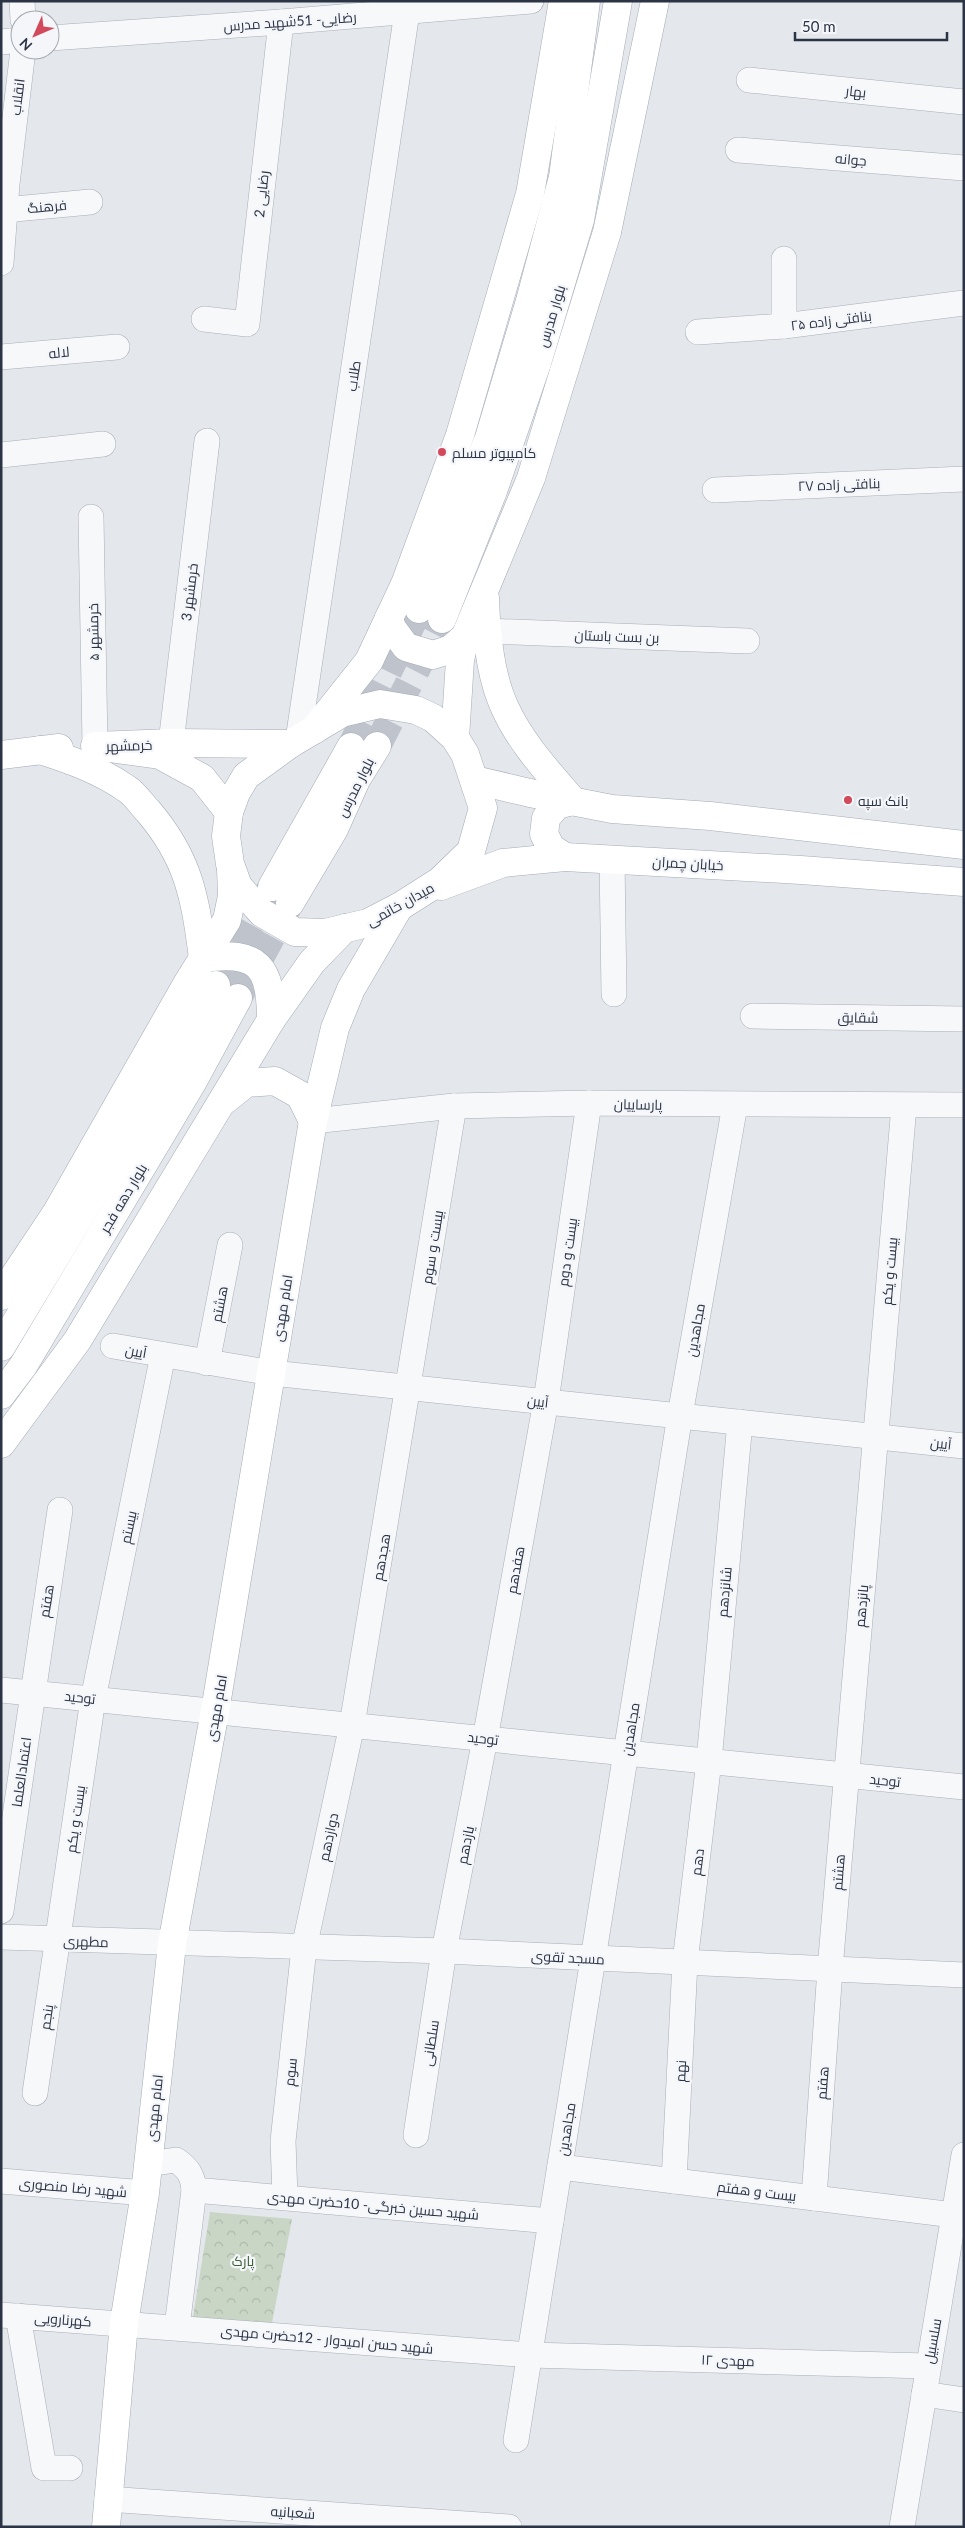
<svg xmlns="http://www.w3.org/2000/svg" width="965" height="2528" font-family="Lato,Cairo,sans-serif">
  <defs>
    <pattern id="forest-crowns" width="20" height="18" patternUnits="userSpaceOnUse" patternTransform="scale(1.25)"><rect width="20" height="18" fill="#c9d6c5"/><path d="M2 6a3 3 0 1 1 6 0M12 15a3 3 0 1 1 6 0" fill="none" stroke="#adb8ab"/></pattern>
  </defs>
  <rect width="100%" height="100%" fill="#e4e7ec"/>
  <polygon fill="url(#forest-crowns)" points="210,2212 292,2219 271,2328 192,2323"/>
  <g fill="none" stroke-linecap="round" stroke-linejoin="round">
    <g stroke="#bfc3cb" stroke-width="28" stroke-dasharray="28 14" stroke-linecap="butt">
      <polyline points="377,746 442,619"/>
      <polyline points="351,747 419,609"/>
      <polyline points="216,985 270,890"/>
      <polyline points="238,998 290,903"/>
    </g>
    <defs>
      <g id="minor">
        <polyline points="22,1 23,20"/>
        <polyline points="50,38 281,22 531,1"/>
        <polyline points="1,42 20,40"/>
        <polyline points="749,80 964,102"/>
        <polyline points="738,150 964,168"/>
        <polyline points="4,210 90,202"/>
        <polyline points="784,259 784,326"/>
        <polyline points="1,263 7,184 23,50"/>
        <polyline points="204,319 247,324 281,22"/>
        <polyline points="698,332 784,326 964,303"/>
        <polyline points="1,357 117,347"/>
        <polyline points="1,455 103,444"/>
        <polyline points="715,490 964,479"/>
        <polyline points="91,517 95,746"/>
        <polyline points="486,631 747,641"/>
        <polyline points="298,740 407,12"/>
        <polyline points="171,743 207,441"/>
        <polyline points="612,859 614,994"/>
        <polyline points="753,1016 964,1019"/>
        <polyline points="313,1121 454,1106 589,1103 964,1105"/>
        <polyline points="113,1346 272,1373 964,1446"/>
        <polyline points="207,1363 230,1245"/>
        <polyline points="1,1690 964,1787"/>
        <polyline points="1,1911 60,1510"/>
        <polyline points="1,1937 444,1951 964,1975"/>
        <polyline points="35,2093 93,1699 163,1355"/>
        <polyline points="416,2135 444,1951 485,1739 546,1401 589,1103"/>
        <path d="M148,2164L176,2160C188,2168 193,2176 194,2190L177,2327"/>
        <polyline points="560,2167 954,2215"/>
        <polyline points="1,2181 145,2193"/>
        <polyline points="674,2181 685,1962 709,1761 740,1422"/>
        <polyline points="194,2190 551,2221"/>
        <polyline points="285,2197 283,2141 304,1948 352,1725 454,1106"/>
        <polyline points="814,2198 830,1969 904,1106"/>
        <polyline points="1,2315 530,2355 927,2366"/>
        <polyline points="18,2316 44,2468 70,2468"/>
        <polyline points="924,2394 964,2400"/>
        <polyline points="516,2440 680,1415 735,1105"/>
        <polyline points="107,2499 509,2527"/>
        <polyline points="902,2527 964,2155"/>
      </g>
      <g id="major">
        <path d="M485,598C486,632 490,676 505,708C521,743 548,772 573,801L557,805L546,818L544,834L551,848L565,857"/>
        <polyline points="419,609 489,438 530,301 563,177 586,1"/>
        <polyline points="389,618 392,628 406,647 433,655 451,649 465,637"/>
        <polyline points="442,619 493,491 537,363 580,220 618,1"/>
        <polygon points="380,704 416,710 433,718 455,738 465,754 483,808 471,851 440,881 399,907 368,923 325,933 295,932 262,913 238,886 230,864 226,836 229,812 236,793 246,776 290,744 342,713"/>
        <polyline points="314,730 369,661 405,584 460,435 530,194 563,1"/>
        <polyline points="455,738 460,660 465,637 531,478 607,232 655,1"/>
        <path d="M40,750C71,760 100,770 127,789C135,794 141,804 148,811C189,859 195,897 203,958C259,950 271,967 271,1020"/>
        <polyline points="1,755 59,748"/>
        <polyline points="475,780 530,793 612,809 710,816 964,845"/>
        <polyline points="229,812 202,778 160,755 95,746 171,743 290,744"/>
        <polyline points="441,886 503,863 565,857 801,870 964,882"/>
        <polyline points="272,887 351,747"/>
        <polyline points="290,903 334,829 356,780 377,746"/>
        <polyline points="225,1100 246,1083 275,1081 300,1095 313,1121"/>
        <polyline points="1,1296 57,1212 187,984 227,920 232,896 231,868"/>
        <polyline points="1,1347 177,1056 216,985"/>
        <polyline points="1,1395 23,1366 193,1081 238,998"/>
        <polyline points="1,1444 77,1341 271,1020 312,962 345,928"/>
        <polyline points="106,2527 124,2323 145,2193 172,1944 215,1711 313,1121 335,1028 351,989 399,907"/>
      </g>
    </defs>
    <use href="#minor" stroke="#a9aeb7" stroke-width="26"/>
    <use href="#major" stroke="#a3abb8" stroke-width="29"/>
    <use href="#minor" stroke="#f7f8fa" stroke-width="25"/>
    <use href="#major" stroke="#fff" stroke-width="28"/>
  </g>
  <g fill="#d1495b" stroke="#f4f6f9" stroke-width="2">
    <circle cx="442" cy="452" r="5"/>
    <circle cx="848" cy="800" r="5"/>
  </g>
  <g text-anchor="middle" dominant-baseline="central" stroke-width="4.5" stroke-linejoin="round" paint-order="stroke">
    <g font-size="14" fill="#2b3445" stroke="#f4f6f9">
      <text transform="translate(290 21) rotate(-4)">رضایی- 51شهید مدرس</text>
      <text transform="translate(856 91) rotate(6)">بهار</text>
      <text transform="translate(17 97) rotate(-83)">انقلاب</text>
      <text transform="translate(851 159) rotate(5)">جوانه</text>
      <text transform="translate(261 194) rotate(-84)">رضایی 2</text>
      <text transform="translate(47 206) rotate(-5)">فرهنگ</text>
      <text transform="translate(551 316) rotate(-73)">بلوار مدرس</text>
      <text transform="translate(831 320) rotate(-7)">بنافتی زاده ۲۵</text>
      <text transform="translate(59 352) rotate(-5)">لاله</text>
      <text transform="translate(353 376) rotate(-82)">طلاب</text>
      <text transform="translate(839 484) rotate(-2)">بنافتی زاده ۲۷</text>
      <text transform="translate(189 592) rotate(-83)">خرمشهر 3</text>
      <text transform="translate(93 632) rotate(-91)">خرمشهر ۵</text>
      <text transform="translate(617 636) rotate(2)">بن بست باستان</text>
      <text transform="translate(129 745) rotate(-2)">خرمشهر</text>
      <text transform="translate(355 787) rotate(-63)">بلوار مدرس</text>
      <text transform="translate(688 863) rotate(3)">خیابان چمران</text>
      <text transform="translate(400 904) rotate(-29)">میدان خاتمی</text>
      <text transform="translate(858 1017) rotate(1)">شقایق</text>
      <text transform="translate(638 1104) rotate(1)">پارساییان</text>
      <text transform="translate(123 1198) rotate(-59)">بلوار دهه فجر</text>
      <text transform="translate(432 1247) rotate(-81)">بیست و سوم</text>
      <text transform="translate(567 1252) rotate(-82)">بیست و دوم</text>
      <text transform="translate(889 1271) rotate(-85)">بیست و یکم</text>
      <text transform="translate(219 1304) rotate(-79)">هشتم</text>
      <text transform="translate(282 1308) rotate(-81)">امام مهدی</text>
      <text transform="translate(695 1330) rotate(-80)">مجاهدین</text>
      <text transform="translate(136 1351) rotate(10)">آیین</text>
      <text transform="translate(538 1401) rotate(6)">آیین</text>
      <text transform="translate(941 1443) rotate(6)">آیین</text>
      <text transform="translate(128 1527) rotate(-78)">بیستم</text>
      <text transform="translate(381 1557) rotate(-80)">هجدهم</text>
      <text transform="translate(515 1570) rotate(-80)">هفدهم</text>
      <text transform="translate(724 1592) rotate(-85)">شانزدهم</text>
      <text transform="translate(46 1601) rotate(-81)">هفتم</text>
      <text transform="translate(861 1606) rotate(-85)">پانزدهم</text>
      <text transform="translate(80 1697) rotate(6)">توحید</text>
      <text transform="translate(216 1708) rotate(-80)">امام مهدی</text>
      <text transform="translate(630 1729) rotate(-81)">مجاهدین</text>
      <text transform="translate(483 1738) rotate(6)">توحید</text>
      <text transform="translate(21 1772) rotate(-82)">اعتمادالعلما</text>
      <text transform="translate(885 1780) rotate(6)">توحید</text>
      <text transform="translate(75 1819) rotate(-82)">بیست و یکم</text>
      <text transform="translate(328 1837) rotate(-78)">دوازدهم</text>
      <text transform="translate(465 1845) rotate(-79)">یازدهم</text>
      <text transform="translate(697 1862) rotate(-83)">دهم</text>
      <text transform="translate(838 1872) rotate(-85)">هشتم</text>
      <text transform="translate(86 1941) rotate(2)">مطهری</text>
      <text transform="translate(568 1957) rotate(3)">مسجد تقوی</text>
      <text transform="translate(46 2017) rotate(-82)">پنجم</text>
      <text transform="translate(430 2043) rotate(-81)">سلطانی</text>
      <text transform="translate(680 2071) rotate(-87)">نهم</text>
      <text transform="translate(290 2072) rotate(-84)">سوم</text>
      <text transform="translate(822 2083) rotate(-86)">هفتم</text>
      <text transform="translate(154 2108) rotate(-84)">امام مهدی</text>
      <text transform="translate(566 2129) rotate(-81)">مجاهدین</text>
      <text transform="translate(73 2187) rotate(5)">شهید رضا منصوری</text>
      <text transform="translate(757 2191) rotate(7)">بیست و هفتم</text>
      <text transform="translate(373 2205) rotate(5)">شهید حسین خبرگی- 10حضرت مهدی</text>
      <text transform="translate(63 2319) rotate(4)">کهرنارویی</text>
      <text transform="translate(327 2339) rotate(5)">شهید حسن امیدوار - 12حضرت مهدی</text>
      <text transform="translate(932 2341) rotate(-80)">سلسبیل</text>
      <text transform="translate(728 2360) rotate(2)">مهدی ۱۲</text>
      <text transform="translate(293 2512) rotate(4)">شعبانیه</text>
    </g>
    <g font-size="14" fill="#2b3445" stroke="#f4f6f9" text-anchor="start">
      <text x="452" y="452">کامپیوتر مسلم</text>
      <text x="858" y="800">بانک سپه</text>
    </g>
    <g font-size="14" fill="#3f6138" stroke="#f4f6f9">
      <text x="243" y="2260">پارک</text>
    </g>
  </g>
  <rect width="965" height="2528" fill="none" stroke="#2b3445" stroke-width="5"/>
  <g transform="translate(35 35) rotate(225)"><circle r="24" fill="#f4f6f9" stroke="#a4a8b1"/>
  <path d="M0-4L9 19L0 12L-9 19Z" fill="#d1495b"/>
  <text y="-8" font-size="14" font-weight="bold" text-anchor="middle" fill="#2b3445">N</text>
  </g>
  <path d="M795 32v8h152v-8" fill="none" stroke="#2b3445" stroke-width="2.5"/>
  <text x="802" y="32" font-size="15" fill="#2b3445" stroke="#f4f6f9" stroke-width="4" paint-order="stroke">50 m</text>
</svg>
